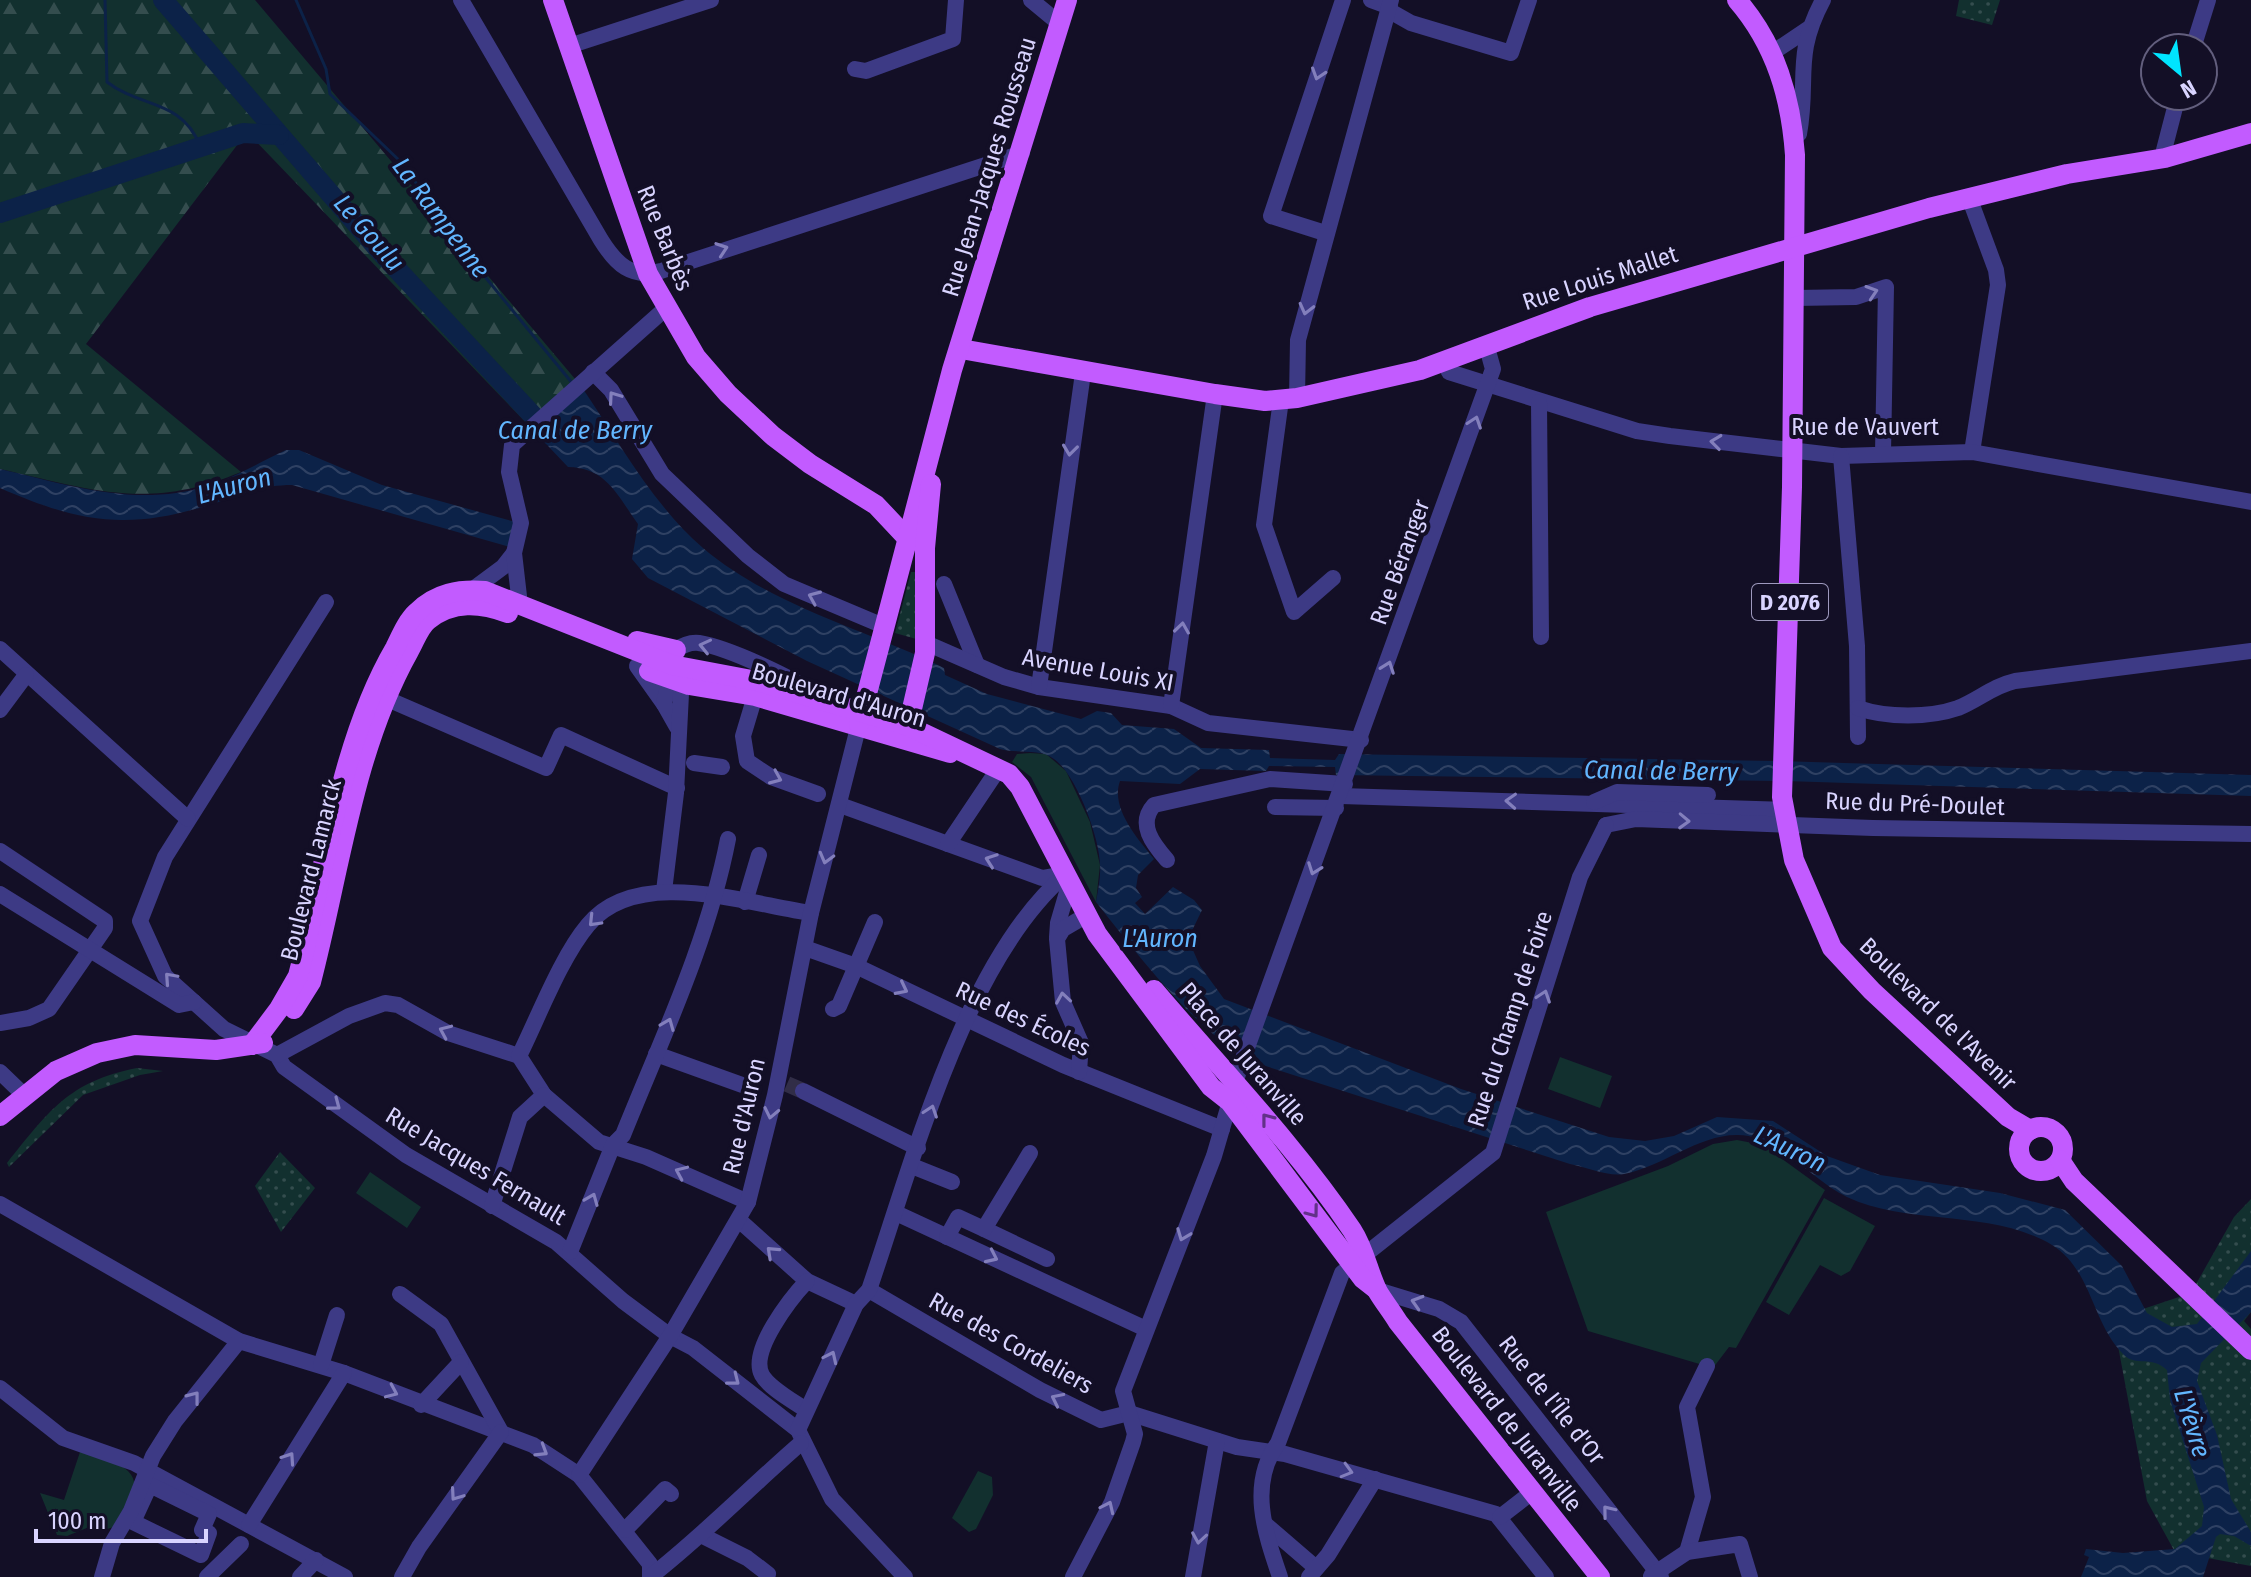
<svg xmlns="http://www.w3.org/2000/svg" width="2251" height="1577" font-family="'Fira Sans Condensed',sans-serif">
  <defs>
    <pattern id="grass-dots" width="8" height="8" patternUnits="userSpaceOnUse" patternTransform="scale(2)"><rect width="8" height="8" fill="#12302f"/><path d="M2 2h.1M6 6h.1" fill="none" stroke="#344d4e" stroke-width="1.8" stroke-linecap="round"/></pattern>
    <pattern id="forest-firs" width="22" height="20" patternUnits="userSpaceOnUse" patternTransform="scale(2)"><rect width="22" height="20" fill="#12302f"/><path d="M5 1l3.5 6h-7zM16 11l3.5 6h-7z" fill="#344d4e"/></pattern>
    <pattern id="water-waves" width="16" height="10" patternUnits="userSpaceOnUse" patternTransform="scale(2)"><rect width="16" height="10" fill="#0c2248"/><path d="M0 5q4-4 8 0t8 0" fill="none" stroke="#2f4163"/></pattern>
  </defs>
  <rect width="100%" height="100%" fill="#130f26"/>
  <g fill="url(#grass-dots)">
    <polygon points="1959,0 2000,0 1992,25 1956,16"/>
    <polygon points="911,572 917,572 920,640 895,633"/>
    <path d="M137,1068L163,1071L140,1075L83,1095L9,1167L7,1163C48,1112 69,1081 137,1068Z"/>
    <polygon points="280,1152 315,1188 281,1232 255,1186"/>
    <polygon points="2251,1199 2251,1312 2244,1321 2251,1329 2251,1566 2175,1552 2147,1501 2113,1319 2191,1293 2234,1217"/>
  </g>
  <path fill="url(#forest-firs)" d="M0,0H255L581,386L531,428L247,132L86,344L241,472C148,511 93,490 0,469Z"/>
  <g fill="#12302f">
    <polygon points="1030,753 1046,754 1066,771 1090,822 1100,865 1096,902 1031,777 1012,762 1017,754"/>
    <polygon points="1560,1057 1612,1076 1600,1108 1548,1089"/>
    <polygon points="1737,1140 1763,1145 1825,1190 1736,1348 1729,1347 1713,1368 1588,1331 1546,1212 1668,1166 1713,1144"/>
    <polygon points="370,1172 421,1207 407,1228 356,1193"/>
    <polygon points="1824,1198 1875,1226 1850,1271 1841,1276 1820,1265 1789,1315 1766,1302"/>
    <path d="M80,1452C100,1458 143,1464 133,1494C128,1506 118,1515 114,1527L107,1529L104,1521L67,1536L57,1535L40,1493L64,1500Z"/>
    <polygon points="978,1471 992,1477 993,1495 976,1529 969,1532 952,1518"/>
  </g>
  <g fill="url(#water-waves)">
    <path d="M581,386C618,440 652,504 703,548C773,607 863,628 944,668L945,675L987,694L1081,719L1097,711L1111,713L1122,725L1174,729L1201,748L1269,750L1270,758L1335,760L1339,754L1775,761L2251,775V796L1786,781L1336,775L1335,767L1269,766L1266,771L1200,769L1180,784L1120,781C1110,808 1138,839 1154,859L1138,875L1136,888L1142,897L1135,903L1145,914L1173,887L1194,900L1202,910L1188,939L1200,966L1224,999L1461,1089L1609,1137L1645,1141L1674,1136L1717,1117L1773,1121L1827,1156L1880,1175L2000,1193L2065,1210L2122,1266L2147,1313L2172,1327L2197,1324L2251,1251V1312L2201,1363L2197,1381L2217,1435L2231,1499L2251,1532V1546L2234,1536L2220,1534L2216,1537L2203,1577H2081L2089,1557L2084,1555L2086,1549L2123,1553L2175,1549L2202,1526L2204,1507L2170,1400L2167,1370C2151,1355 2136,1367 2124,1355C2091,1322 2093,1271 2052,1245C1990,1208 1912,1227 1847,1197C1813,1181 1777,1135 1738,1135C1699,1134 1662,1167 1624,1174C1609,1177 1586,1167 1570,1164L1247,1060C1186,1019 1142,960 1096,902C1098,890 1101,877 1100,865C1100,838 1076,774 1054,759C1040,748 1017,754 1000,749L807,661L648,578L632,559L638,524C617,495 607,468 568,467L531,428Z"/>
    <path d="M286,450H299L382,485L519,523L510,547L292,485C258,485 240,496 209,505C126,531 78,522 0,488V469C68,485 137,508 207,486C234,478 260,462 286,450Z"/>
  </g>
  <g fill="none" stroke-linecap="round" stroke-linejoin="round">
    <g stroke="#0c2248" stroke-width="3">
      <path d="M105,0L107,82C140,108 182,99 200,146"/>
      <polyline points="296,0 326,69 330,94 402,163 463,250 573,384"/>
    </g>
    <g stroke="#0c2248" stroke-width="20">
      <polyline points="163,0 379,250 552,436"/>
      <polyline points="0,213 243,133 279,135"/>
    </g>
    <polyline stroke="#312d47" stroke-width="16" stroke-dasharray="16 8" stroke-linecap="butt" points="787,1084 803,1091"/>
    <g stroke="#3d3a85" stroke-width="16">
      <path d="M461,0L601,240C616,264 631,279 661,271L1022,153"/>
      <polyline points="1031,0 1060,24"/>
      <polyline points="1371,0 1390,7"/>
      <polyline points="1388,10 1411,23 1511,53 1529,0"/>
      <polyline points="569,46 711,0"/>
      <polyline points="2193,48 2208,0"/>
      <polyline points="1772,53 1808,29"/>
      <polyline points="855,69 866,71 953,39 956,0"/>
      <path d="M1799,134C1809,79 1793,56 1823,0"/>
      <polyline points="2165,158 2164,150 2178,96"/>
      <polyline points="1969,197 1996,270 1998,285 1972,452"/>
      <polyline points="1325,233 1271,216 1343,0"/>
      <polyline points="1795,298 1856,297 1886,287 1883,453"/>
      <polyline points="1445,361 1449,372 1637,431 1670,436 1841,456 1972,452 2251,502"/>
      <polyline points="593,372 611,390 662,474 748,556 784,584 886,627"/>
      <polyline points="1297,398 1298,340 1391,0"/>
      <polyline points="1281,400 1264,525 1294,612 1333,578"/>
      <polyline points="1539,402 1541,637"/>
      <polyline points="1841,456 1857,646 1858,737"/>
      <polyline points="944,584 977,665"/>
      <polyline points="472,590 503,567 514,553"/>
      <polyline points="326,602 165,857 140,921 165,976 224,1029 277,1055 284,1067 406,1155 556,1242 623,1301 670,1336 693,1348 798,1430 832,1499 905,1577"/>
      <polyline points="520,605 514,553 521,523 509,472 512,445 665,309"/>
      <polyline points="926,643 1004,677 1039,687 1171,706 1208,723 1361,740"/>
      <polyline points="0,649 188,819"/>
      <polyline points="637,666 664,704"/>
      <polyline points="1039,687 1083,373"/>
      <polyline points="755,696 743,736 747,761 771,777 818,794"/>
      <polyline points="385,698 546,768 561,735 677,788"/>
      <polyline points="1171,706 1215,394"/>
      <path d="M1858,708C1887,718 1929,718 1958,708C1978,700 1993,686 2015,681L2251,651"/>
      <polyline points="0,710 26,675"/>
      <path d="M677,727L664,704L676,650C683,645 690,642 699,643C729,648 793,678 818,696"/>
      <polyline points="694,763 722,767"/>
      <polyline points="1341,796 1785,810"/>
      <polyline points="1594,802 1617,792 1708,795"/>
      <polyline points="840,805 1042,878 1064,874"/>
      <polyline points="1275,807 1336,808"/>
      <polyline points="1606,825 1636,819 1873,828 2251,834"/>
      <polyline points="948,844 999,768"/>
      <polyline points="0,851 105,921 105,928 49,1009 29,1018 0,1023"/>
      <path d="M1167,860C1153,844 1137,824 1154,805L1270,779L1345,784"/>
      <polyline points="664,891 676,793 682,674"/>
      <polyline points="0,894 179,1005 194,1002"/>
      <polyline points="745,902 759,855"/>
      <polyline points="1057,937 1058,923 1070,882"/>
      <polyline points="805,948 856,966 1063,1065 1222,1129"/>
      <polyline points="833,1009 839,1006 875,922"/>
      <polyline points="656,1054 745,1086"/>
      <polyline points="277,1055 349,1016 385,1003 398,1005 448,1033 519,1056"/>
      <polyline points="0,1072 26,1097"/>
      <polyline points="1079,1072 1081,1043 1063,1002 1057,939 1063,929 1087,915"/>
      <polyline points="803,1091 918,1148"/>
      <polyline points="912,1166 952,1182"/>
      <path d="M748,1202L646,1157L599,1142L544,1095L519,1056C538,1018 561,957 588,925C637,865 747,904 811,913"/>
      <polyline points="0,1204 239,1341 344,1373 533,1445 579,1475 650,1564 650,1577"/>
      <polyline points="492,1206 520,1117 544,1095"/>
      <polyline points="896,1213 1146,1329"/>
      <polyline points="740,1221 807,1281 856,1304"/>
      <polyline points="984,1229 1047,1259"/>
      <polyline points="947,1237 958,1217 984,1229 1030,1153"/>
      <path d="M570,1252L613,1145L623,1135C662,1038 708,942 728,839"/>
      <polyline points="869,1290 1040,1390 1101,1420 1129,1413 1237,1447 1285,1454 1496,1514 1546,1577"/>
      <polyline points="1377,1290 1439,1309 1461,1322 1661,1577"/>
      <polyline points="400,1294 441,1324 501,1432"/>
      <polyline points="321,1365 337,1315"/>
      <polyline points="0,1388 63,1438 134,1463 345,1577"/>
      <polyline points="421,1405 461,1362"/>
      <path d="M806,1410C793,1401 769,1388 762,1375C749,1351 791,1298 807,1281"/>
      <path d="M798,1430L856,1304L869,1290C912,1165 964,961 1066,874"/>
      <polyline points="579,1475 670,1336 748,1202 775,1095 811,913 858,728"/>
      <polygon points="150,1485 209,1514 202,1530 209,1533 201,1555 133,1522"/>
      <polyline points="1500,1517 1531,1493"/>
      <polyline points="1265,1524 1315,1567"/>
      <polyline points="249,1525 344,1373"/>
      <polyline points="625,1530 665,1489 671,1494"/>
      <polyline points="703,1536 747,1558 768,1574 767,1577"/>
      <polyline points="1687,1552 1703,1497 1687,1407 1707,1366"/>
      <polyline points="1651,1576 1687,1552 1740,1544 1750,1577"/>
      <polyline points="102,1577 112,1543 131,1511 153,1456 175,1421 239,1341"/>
      <polyline points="207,1577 241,1544"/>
      <polyline points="300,1577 316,1560"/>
      <polyline points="402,1577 419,1547 501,1432"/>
      <path d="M650,1577C704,1535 750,1487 801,1443"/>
      <polyline points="1073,1577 1112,1502 1133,1442 1135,1434 1123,1391 1214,1156 1240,1067 1493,369 1486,344"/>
      <polyline points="1193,1577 1217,1441"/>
      <path d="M1280,1577C1265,1533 1248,1484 1278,1443L1342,1273L1493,1153L1580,877L1606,825"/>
      <polyline points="1309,1577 1328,1555 1375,1479"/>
    </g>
    <g stroke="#c25bff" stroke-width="20">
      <polyline points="553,0 648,274 696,357 728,394 773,436 810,464 876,505 907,538"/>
      <path d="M1737,0C1776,45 1791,98 1795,155L1792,487L1782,797L1794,860L1832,948L1872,991L2008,1117L2030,1130"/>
      <polyline points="961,349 1215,394 1265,401 1297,398 1420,370 1590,307 1929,208 2067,174 2165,158 2251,133"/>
      <polyline points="637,641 676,650"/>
      <polyline points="649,671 689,685 755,696 950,753"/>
      <polyline points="859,724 952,370 1067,0"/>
      <polyline points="908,726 925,653 925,548 931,484"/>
      <path d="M1154,990C1221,1069 1294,1144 1352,1230C1365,1250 1368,1272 1378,1292C1384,1302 1392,1312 1398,1322L1600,1577"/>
      <path d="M294,1009L311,982C340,871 353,751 409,651C415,641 419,627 428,620C453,600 481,603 508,613"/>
      <path d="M252,1045L279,1009L298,976C325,870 340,742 395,648C401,636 407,621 417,612C436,593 459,589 485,591L672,665L757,681L908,726L1009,774L1020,787L1097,934L1211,1087L1230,1102L1363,1279L1377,1290"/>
      <polyline points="0,1116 56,1071 97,1053 135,1045 216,1050 263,1043"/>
      <circle cx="2041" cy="1149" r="22"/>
      <polyline points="2060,1160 2074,1181 2251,1350"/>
    </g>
  </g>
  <defs><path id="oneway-chevron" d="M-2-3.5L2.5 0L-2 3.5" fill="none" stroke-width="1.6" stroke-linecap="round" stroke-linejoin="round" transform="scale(2)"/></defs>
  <g stroke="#837fbc">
    <use href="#oneway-chevron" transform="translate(1318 74) rotate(108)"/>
    <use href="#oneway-chevron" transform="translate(722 249) rotate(-19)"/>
    <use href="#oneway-chevron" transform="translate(1872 292) rotate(-18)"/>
    <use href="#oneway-chevron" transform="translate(1306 309) rotate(104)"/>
    <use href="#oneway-chevron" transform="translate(614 397) rotate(-125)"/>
    <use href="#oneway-chevron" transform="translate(1475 422) rotate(-71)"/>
    <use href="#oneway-chevron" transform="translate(1716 442) rotate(-173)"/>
    <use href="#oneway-chevron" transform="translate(1070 450) rotate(97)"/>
    <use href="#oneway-chevron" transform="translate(814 597) rotate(-157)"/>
    <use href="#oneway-chevron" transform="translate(1182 628) rotate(-82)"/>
    <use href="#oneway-chevron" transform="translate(705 646) rotate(-167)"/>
    <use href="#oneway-chevron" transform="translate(1388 667) rotate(-70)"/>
    <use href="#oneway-chevron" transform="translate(776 778) rotate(23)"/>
    <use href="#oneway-chevron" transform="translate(1511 801) rotate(-177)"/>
    <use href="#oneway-chevron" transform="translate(1684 821) rotate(2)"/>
    <use href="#oneway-chevron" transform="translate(826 858) rotate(105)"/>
    <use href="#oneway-chevron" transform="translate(991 860) rotate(-160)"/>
    <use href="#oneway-chevron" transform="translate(1314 869) rotate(110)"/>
    <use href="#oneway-chevron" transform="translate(594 921) rotate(134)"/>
    <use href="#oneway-chevron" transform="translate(170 978) rotate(-132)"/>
    <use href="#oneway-chevron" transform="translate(902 989) rotate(27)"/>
    <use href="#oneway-chevron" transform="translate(1544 996) rotate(-71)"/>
    <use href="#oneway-chevron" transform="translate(1063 998) rotate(-99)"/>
    <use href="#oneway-chevron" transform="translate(668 1024) rotate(-68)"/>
    <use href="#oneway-chevron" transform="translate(445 1031) rotate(-156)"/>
    <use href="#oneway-chevron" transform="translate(335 1105) rotate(37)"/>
    <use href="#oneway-chevron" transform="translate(931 1111) rotate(-71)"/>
    <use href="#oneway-chevron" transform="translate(771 1113) rotate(102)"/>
    <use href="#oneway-chevron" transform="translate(681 1172) rotate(-156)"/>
    <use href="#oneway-chevron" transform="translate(592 1199) rotate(-68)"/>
    <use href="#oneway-chevron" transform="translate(1183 1235) rotate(111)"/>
    <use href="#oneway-chevron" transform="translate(772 1252) rotate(-137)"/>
    <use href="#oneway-chevron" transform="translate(992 1257) rotate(25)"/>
    <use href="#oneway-chevron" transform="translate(1417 1302) rotate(-163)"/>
    <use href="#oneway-chevron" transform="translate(831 1357) rotate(-65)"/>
    <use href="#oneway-chevron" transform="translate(734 1380) rotate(38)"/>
    <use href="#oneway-chevron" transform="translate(392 1392) rotate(24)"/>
    <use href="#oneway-chevron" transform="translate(194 1397) rotate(-52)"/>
    <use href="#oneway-chevron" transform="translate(1057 1399) rotate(-154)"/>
    <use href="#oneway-chevron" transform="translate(542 1451) rotate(32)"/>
    <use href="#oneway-chevron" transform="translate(289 1458) rotate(-56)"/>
    <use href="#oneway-chevron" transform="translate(1347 1471) rotate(16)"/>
    <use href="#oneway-chevron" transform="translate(456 1495) rotate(125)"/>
    <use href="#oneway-chevron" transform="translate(1108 1507) rotate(-65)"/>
    <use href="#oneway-chevron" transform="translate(1608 1511) rotate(-129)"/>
    <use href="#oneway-chevron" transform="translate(1199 1538) rotate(99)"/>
  </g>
  <g stroke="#623188">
    <use href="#oneway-chevron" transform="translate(1267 1119) rotate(-128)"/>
    <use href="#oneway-chevron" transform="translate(1313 1212) rotate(53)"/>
  </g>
  <g text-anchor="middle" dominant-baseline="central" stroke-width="8" stroke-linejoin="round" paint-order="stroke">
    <rect fill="#130f26" stroke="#9e99be" stroke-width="2" x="1752" y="584" width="76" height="36" rx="6"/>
    <g font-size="22" font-weight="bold" fill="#d9d4ff">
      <text x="1790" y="602">D 2076</text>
    </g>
    <g font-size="24" fill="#d9d4ff" stroke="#130f26">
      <text transform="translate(989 167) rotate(-73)">Rue Jean-Jacques Rousseau</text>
      <text transform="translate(665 238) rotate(68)">Rue Barbès</text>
      <text transform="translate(1600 278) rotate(-18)">Rue Louis Mallet</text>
      <text x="1865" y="427">Rue de Vauvert</text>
      <text transform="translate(1400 562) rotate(-70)">Rue Béranger</text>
      <text transform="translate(1098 670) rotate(10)">Avenue Louis XI</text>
      <text transform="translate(839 695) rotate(16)">Boulevard d'Auron</text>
      <text transform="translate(1915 804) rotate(2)">Rue du Pré-Doulet</text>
      <text transform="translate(311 870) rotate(-76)">Boulevard Lamarck</text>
      <text transform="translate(1938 1014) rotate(44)">Boulevard de l'Avenir</text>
      <text transform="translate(1023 1019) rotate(25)">Rue des Écoles</text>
      <text transform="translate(1510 1019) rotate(-72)">Rue du Champ de Foire</text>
      <text transform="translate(1243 1054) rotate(49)">Place de Juranville</text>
      <text transform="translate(744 1116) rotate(-77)">Rue d'Auron</text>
      <text transform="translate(476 1166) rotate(31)">Rue Jacques Fernault</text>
      <text transform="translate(1011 1343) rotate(29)">Rue des Cordeliers</text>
      <text transform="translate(1552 1400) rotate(52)">Rue de l'Île d'Or</text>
      <text transform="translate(1507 1419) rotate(52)">Boulevard de Juranville</text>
    </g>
    <g font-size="26" font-style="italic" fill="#62b6ff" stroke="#130f26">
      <text transform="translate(441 218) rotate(53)">La Rampenne</text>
      <text transform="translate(369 233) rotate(49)">Le Goulu</text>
      <text x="575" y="430">Canal de Berry</text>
      <text transform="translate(234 486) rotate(-15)">L'Auron</text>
      <text transform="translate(1661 771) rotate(1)">Canal de Berry</text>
      <text x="1160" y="938">L'Auron</text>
      <text transform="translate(1790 1149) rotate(25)">L'Auron</text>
      <text transform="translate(2192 1423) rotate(73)">L'Yèvre</text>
    </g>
  </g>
  <g transform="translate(2179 72) rotate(151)"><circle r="38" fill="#130f26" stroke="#625e7d" stroke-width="2"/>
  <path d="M0-6L14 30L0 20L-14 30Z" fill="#00e5ff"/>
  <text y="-12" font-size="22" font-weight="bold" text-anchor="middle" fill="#d9d4ff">N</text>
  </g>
  <path d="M36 1529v12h170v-12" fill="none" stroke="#d9d4ff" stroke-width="4"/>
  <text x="48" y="1529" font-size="24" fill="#d9d4ff" stroke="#130f26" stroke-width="6" paint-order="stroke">100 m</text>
</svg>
